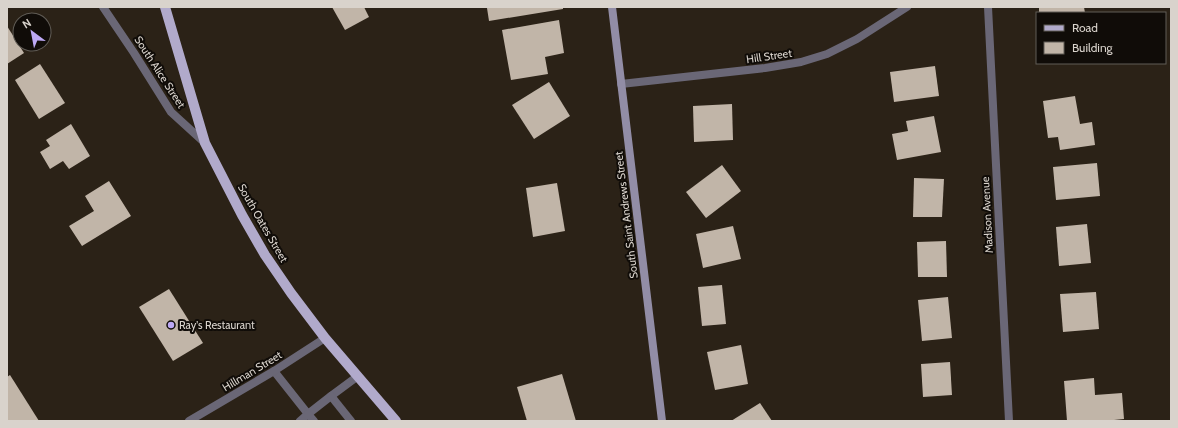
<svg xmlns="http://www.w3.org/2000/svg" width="1178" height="428" font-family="Cabin,sans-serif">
  <rect width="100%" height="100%" fill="#2b2217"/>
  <g fill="#c1b5a8">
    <polygon points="332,7 364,7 369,17 345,30"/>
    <polygon points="496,7 563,7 563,9 489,21 487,8"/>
    <polygon points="1039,7 1084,7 1085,13 1039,13"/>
    <polygon points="559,20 564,53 545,57 548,74 511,80 502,30"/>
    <polygon points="7,26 24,53 7,64"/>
    <polygon points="40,64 65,103 39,119 15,80"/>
    <polygon points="935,66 939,96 894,102 890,72"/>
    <polygon points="549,82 570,116 534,139 512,105"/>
    <polygon points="1075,96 1080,124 1092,122 1095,145 1060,150 1058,137 1048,138 1043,101"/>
    <polygon points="732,104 733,140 694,142 693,106"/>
    <polygon points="934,116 941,152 897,160 892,134 908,131 906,121"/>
    <polygon points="71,124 90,156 69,169 63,161 50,169 40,152 50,146 46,140"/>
    <polygon points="1097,163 1100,196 1056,200 1053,167"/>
    <polygon points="722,165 741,191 706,218 686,192"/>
    <polygon points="914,178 944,179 942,217 913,217"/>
    <polygon points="109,181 131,216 82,246 69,226 94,211 85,196"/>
    <polygon points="557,183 565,231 533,237 526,188"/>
    <polygon points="1087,224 1091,263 1059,266 1056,227"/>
    <polygon points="733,226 741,259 703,268 696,234"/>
    <polygon points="946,241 947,277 918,277 917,242"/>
    <polygon points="722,285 726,324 702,326 698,287"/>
    <polygon points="169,289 203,343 173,361 139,307"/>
    <polygon points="1096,292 1099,329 1063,332 1060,294"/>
    <polygon points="948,297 952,338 922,341 918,300"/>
    <polygon points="741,345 748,384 715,390 707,352"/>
    <polygon points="950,362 952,395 923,397 921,364"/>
    <polygon points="562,374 576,421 527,421 517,387"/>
    <polygon points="10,375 39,421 7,421 7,377"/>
    <polygon points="1094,378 1095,395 1122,393 1124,419 1104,421 1067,421 1064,381"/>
    <polygon points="760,403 772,421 731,421"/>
  </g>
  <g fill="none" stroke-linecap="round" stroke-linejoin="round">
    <g stroke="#6a6776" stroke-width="8">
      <polyline points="274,371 308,414 331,396 358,376"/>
      <polyline points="331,396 351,421"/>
      <polyline points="300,421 308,414 314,421"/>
    </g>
    <g stroke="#6a6776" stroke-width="8">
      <polyline points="103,7 134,53 171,112 205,143"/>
      <polyline points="988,7 1009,421"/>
      <polyline points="621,84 765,68 801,62 827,54 857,39 907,7"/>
      <polyline points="189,421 274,371 325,338"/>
    </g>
    <polyline stroke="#928da6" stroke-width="8" points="612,7 662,421"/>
    <polyline stroke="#b1aacb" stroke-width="10" points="165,7 205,143 242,215 265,255 291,293 325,338 396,421"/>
  </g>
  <circle fill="#bda9f5" stroke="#100c08" stroke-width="1.5" cx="171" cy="325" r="4"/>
  <g text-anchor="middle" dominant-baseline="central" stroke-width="4" stroke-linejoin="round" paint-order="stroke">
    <g font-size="11" fill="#d9d3cc" stroke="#100c08">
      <text transform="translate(769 56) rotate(-8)">Hill Street</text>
      <text transform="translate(160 72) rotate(57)">South Alice Street</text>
      <text transform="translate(626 215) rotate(-97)">South Saint Andrews Street</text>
      <text transform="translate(987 215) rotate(-93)">Madison Avenue</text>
      <text transform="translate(263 223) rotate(60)">South Oates Street</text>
      <text transform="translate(252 371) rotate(-31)">Hillman Street</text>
    </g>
    <g font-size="11" fill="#d9d3cc" stroke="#100c08" text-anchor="start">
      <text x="179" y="325">Ray's Restaurant</text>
    </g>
  </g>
  <rect width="1178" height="428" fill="none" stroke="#d9d3cc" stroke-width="16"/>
  <rect x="1036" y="12" width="130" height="52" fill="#100c08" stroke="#605c56"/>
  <rect x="1044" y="25" width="20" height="6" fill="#b1aacb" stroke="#605c56"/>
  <text x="1072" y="32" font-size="12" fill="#d9d3cc">Road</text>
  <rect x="1044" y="42" width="20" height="12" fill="#c1b5a8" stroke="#605c56"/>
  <text x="1072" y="52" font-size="12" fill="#d9d3cc">Building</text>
  <g transform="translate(32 32) rotate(328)"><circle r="19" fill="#100c08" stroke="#605c56"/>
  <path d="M0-3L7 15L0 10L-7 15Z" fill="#bda9f5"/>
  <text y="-6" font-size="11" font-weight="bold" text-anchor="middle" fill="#d9d3cc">N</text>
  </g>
</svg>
